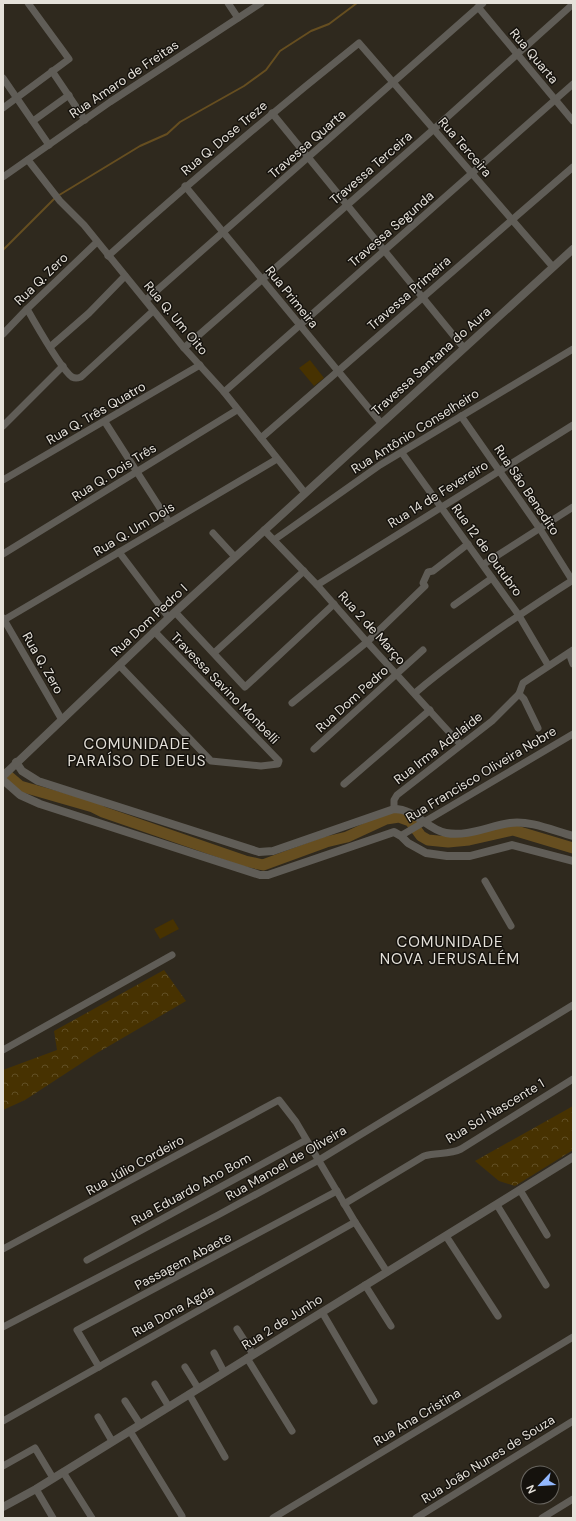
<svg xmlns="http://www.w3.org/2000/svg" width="576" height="1521" font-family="'DM Sans',sans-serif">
  <defs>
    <pattern id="forest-crowns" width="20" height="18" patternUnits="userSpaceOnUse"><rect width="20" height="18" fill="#473201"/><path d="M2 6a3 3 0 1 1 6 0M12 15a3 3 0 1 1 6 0" fill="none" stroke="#614f25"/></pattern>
  </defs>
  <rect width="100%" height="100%" fill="#2f291e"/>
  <g fill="url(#forest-crowns)">
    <polygon points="164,970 186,1001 97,1053 25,1100 3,1110 3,1070 57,1050 54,1031"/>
    <polygon points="573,1106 573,1150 515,1186 499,1181 475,1161"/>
  </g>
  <g fill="#473201">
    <polygon points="310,360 324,378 314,386 299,368"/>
    <polygon points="173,919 179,929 160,939 154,929"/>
  </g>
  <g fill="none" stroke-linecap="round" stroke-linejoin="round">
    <polyline stroke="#664e20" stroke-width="2" points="3,250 56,197 140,146 167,134 180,122 244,86 266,70 280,51 311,31 329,24 357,3"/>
    <polyline stroke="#664e20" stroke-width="11" points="6,774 20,786 93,807 103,812 245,861 263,865 326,842 347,837 386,819 399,817 410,821 421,836 428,840 448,842 469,840 513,830 573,848"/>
    <g stroke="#605d57" stroke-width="7">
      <polyline points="228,3 238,18"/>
      <polyline points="478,7 573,121"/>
      <polyline points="52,71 85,120"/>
      <polyline points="3,78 49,145"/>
      <polyline points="3,108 69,59 28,3"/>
      <polyline points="272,113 463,347"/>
      <polyline points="33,121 69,95"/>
      <polyline points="28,160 60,201 84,225 184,348 224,392 305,493"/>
      <polyline points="3,177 110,102 261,3"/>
      <polyline points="185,186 381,423"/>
      <path d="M108,256C190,182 273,112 359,43L553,267"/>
      <polyline points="146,300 483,3"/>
      <path d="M27,309C36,324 60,368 72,377C76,379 78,378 81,377L153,311"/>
      <polyline points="3,334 27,309 97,242"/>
      <polyline points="50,347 89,313 125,276"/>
      <polyline points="184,348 434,129 573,4"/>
      <polyline points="224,392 573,84"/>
      <polyline points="461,416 540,529 572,580"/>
      <polyline points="105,422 169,522"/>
      <polyline points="3,426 63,366"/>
      <polyline points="261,438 573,167"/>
      <polyline points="402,453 518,614 548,665"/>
      <polyline points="3,480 200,365"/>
      <polyline points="264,530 317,585 367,642 460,744"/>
      <polyline points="213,533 235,557"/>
      <polyline points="274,540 380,465 573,349"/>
      <polyline points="119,552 169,618"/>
      <polyline points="3,554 237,410"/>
      <polyline points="484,564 573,507"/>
      <polyline points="317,585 573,425"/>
      <polyline points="454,605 492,578"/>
      <polyline points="175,612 245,687 334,604"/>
      <polyline points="3,618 62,720"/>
      <polyline points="4,620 277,459"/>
      <polyline points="214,653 304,571"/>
      <polyline points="569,653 573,664"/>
      <polyline points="119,665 211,761 261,766 278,764 279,761 154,631"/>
      <path d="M415,693C465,651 518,615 573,580"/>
      <polyline points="519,694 524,699 538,728"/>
      <polyline points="292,703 367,642 425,586 423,583 428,572 433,571 468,544"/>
      <polyline points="314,749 423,650"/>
      <polyline points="344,784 430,710"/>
      <polyline points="394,809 394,800 397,795 492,721 519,694 523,683 573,650"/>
      <polyline points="402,835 573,734"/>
      <polyline points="485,881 511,926"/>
      <polyline points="3,1050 172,955"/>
      <polyline points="520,1190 547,1235"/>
      <path d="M344,1204L424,1156C437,1152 449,1155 461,1149L573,1079"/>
      <polyline points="497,1205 546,1285"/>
      <polyline points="446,1236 498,1316"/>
      <polyline points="3,1249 279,1100 296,1122 355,1222 387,1272"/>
      <polyline points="87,1260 306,1140"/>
      <polyline points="365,1285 391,1326"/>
      <polyline points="322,1312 374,1401"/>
      <polyline points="3,1327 218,1215 319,1160 573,1005"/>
      <polyline points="237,1329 253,1354"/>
      <polyline points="214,1353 224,1372"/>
      <polyline points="247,1358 292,1431"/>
      <polyline points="99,1367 77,1330 337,1191"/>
      <polyline points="185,1367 198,1388"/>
      <polyline points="155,1384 169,1407"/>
      <polyline points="189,1394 225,1457"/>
      <polyline points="125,1401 140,1424"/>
      <polyline points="98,1417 112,1441"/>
      <polyline points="3,1421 355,1222"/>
      <polyline points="130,1431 182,1516"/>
      <polyline points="3,1466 35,1448 53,1478"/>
      <polyline points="63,1472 92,1518"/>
      <polyline points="36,1489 53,1518"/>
      <polyline points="273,1518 573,1337"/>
      <polyline points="416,1518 573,1421"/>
      <polyline points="542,1518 573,1499"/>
    </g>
    <g stroke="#605d57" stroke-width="8">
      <path d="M16,762L22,771L38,781L259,852L273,851L394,809C416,809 426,829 446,833C468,837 489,826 510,823C530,820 554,831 573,836"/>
      <polyline points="3,776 175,612 573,249"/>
      <polyline points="3,780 20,795 40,804 260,875 268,875 394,832 401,836 408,843 426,853 447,856 470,856 512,845 573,861"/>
      <polyline points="3,1507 36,1489 573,1157"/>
    </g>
  </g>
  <g text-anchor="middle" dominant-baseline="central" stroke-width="3" stroke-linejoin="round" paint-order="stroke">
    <g font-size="13" fill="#e5e1da" stroke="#15120d">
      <text transform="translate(534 56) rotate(50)">Rua Quarta</text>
      <text transform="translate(124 79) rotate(-34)">Rua Amaro de Freitas</text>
      <text transform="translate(224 138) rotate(-40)">Rua Q. Dose Treze</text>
      <text transform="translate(307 144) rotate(-41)">Travessa Quarta</text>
      <text transform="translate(465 147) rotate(49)">Rua Terceira</text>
      <text transform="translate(371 168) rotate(-41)">Travessa Terceira</text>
      <text transform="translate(391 229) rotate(-41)">Travessa Segunda</text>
      <text transform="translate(41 279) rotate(-44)">Rua Q. Zero</text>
      <text transform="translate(409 293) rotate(-41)">Travessa Primeira</text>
      <text transform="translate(292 297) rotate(51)">Rua Primeira</text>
      <text transform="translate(176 318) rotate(50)">Rua Q. Um Oito</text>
      <text transform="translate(431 361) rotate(-42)">Travessa Santana do Aura</text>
      <text transform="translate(96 413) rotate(-30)">Rua Q. Três Quatro</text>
      <text transform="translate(415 431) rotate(-32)">Rua Antônio Conselheiro</text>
      <text transform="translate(114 472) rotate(-32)">Rua Q. Dois Três</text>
      <text transform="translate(527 490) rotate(56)">Rua São Benedito</text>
      <text transform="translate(438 494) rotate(-32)">Rua 14 de Fevereiro</text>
      <text transform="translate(134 529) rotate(-31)">Rua Q. Um Dois</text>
      <text transform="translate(487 550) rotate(54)">Rua 12 de Outubro</text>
      <text transform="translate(149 620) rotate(-43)">Rua Dom Pedro I</text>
      <text transform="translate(372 628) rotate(48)">Rua 2 de Março</text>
      <text transform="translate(43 663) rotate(60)">Rua Q. Zero</text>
      <text transform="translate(225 688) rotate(46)">Travessa Savino Monbelli</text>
      <text transform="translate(352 699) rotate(-42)">Rua Dom Pedro</text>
      <text transform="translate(438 748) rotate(-38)">Rua Irma Adelaide</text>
      <text transform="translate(481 774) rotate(-31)">Rua Francisco Oliveira Nobre</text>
      <text transform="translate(495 1111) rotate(-31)">Rua Sol Nascente 1</text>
      <text transform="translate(286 1163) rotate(-30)">Rua Manoel de Oliveira</text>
      <text transform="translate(135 1165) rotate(-29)">Rua Júlio Cordeiro</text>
      <text transform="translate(191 1189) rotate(-29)">Rua Eduardo Ano Bom</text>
      <text transform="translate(183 1261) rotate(-28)">Passagem Abaete</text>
      <text transform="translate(173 1311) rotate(-29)">Rua Dona Agda</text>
      <text transform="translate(282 1322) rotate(-32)">Rua 2 de Junho</text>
      <text transform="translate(417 1417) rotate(-31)">Rua Ana Cristina</text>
      <text transform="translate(488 1459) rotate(-32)">Rua João Nunes de Souza</text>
    </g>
    <g font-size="15" letter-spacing="1" fill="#e5e1da" stroke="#15120d">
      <text x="137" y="744">COMUNIDADE<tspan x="137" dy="17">PARAÍSO DE DEUS</tspan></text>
      <text x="450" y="942">COMUNIDADE<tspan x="450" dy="17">NOVA JERUSALÉM</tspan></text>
    </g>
  </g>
  <rect width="576" height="1521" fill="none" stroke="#e5e1da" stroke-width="8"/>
  <g transform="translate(540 1485) rotate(245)"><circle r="19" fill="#15120d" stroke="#68655f"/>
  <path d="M0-3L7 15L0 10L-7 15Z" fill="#92b7fd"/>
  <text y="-6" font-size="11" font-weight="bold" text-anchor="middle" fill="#e5e1da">N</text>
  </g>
</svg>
